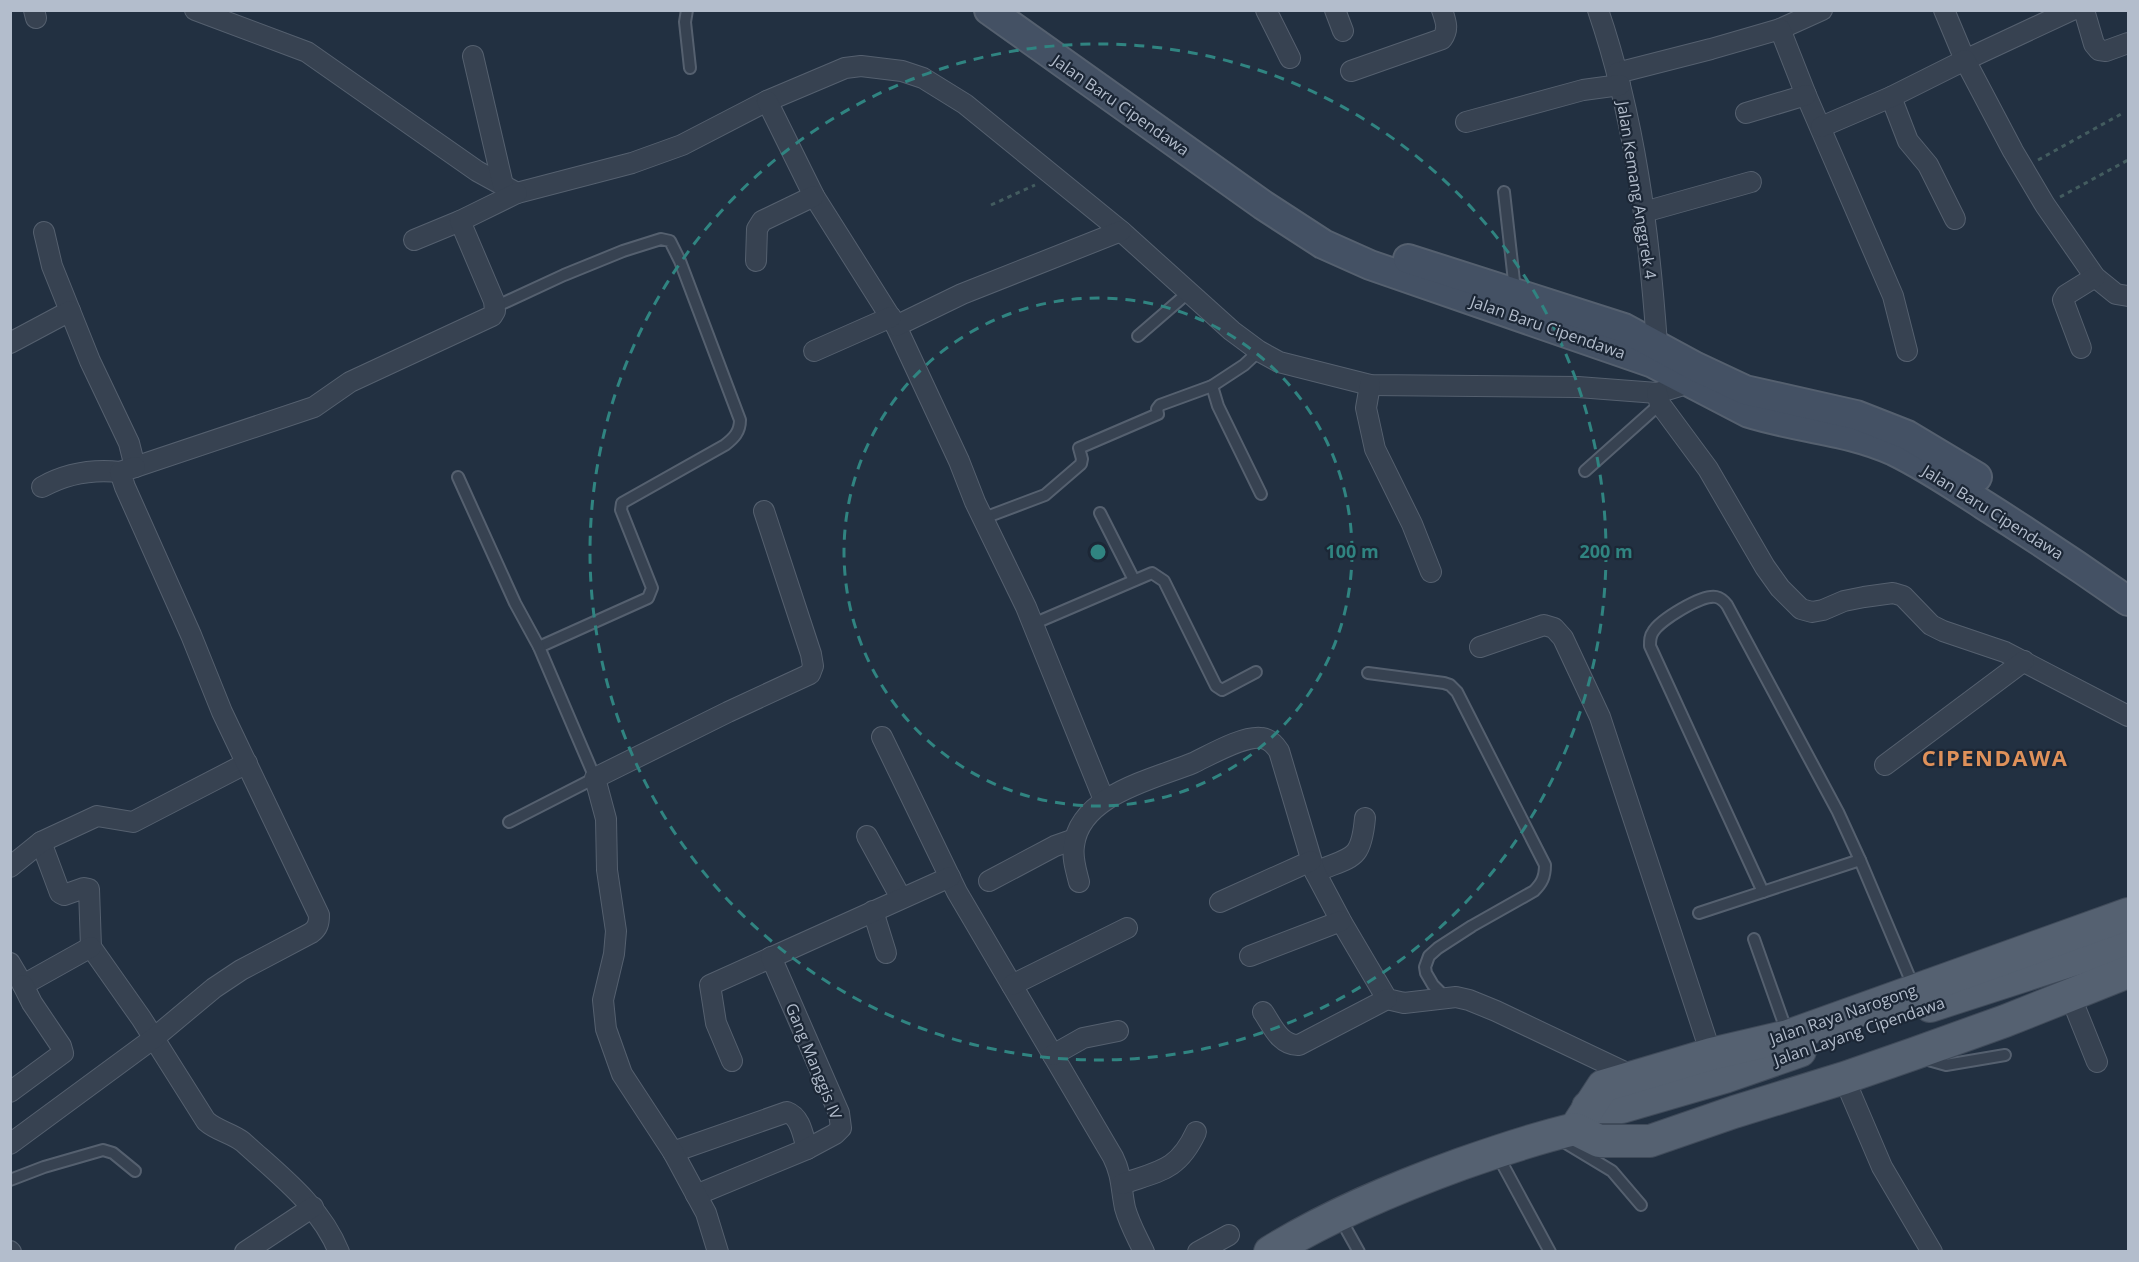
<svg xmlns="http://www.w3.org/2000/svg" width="2139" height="1262" font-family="'Open Sans',sans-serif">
  <rect width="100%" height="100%" fill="#223041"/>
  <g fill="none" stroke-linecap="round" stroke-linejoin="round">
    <defs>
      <g id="lane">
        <polyline points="687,10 685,22 690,68"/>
        <polyline points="1504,192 1515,290"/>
        <path d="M495,307L564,275L623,251L661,239L670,241L680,261L740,420C740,432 734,438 725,445L622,503L621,510L652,588L648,598L539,647"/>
        <polyline points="1138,336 1190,291"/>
        <polyline points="1212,386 1218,406 1261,494"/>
        <polyline points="1585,471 1660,404"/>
        <polyline points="458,477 515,603 539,647 595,778 509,822"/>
        <polyline points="1100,513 1134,580"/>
        <polyline points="984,518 1045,495 1081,464 1082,459 1079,448 1158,414 1157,409 1160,405 1212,386 1244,365 1259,351"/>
        <polyline points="1033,624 1152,573 1164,581 1216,686 1222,690 1256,672"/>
        <path d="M1368,673L1444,683L1450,685L1457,692L1545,865C1545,877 1542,883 1534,891L1472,926L1438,948L1429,956L1425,967L1426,973L1433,985L1445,997"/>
        <path d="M1763,892L1650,646C1650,640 1650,636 1653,632C1660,620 1702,594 1716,597C1721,598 1724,601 1727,605L1838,812L1860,860L1914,988"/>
        <polyline points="1699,913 1860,860"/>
        <polyline points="1754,939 1788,1035"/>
        <polyline points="1921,1058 1946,1065 2005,1055"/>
        <polyline points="1559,1139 1612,1171 1641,1205"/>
        <polyline points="1497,1154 1550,1252"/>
        <polyline points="10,1180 44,1167 103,1150 113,1153 135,1171"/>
        <polyline points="1340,1218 1359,1252"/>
      </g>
      <g id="street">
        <polyline points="34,10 36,18"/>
        <polyline points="195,10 307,52 477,171 517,193 632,163 682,145 767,101 845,68 861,66 902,71 923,78 965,104 1121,231 1232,331 1259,351 1279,362 1370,385 1578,387 1657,393 1690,383 1692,377"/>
        <polyline points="1266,10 1290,58"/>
        <polyline points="1335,10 1343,31"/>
        <path d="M1598,10C1635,118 1649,232 1657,344"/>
        <polyline points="1944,10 1965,60 2072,10"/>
        <polyline points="2084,10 2094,44 2099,50 2106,51 2128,43"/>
        <polyline points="1780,29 1822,10"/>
        <polyline points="473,56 503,185"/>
        <path d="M1351,71L1442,39C1449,29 1446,22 1442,10"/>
        <polyline points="1617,73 1711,49 1780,29 1806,95 1893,296 1907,351"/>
        <polyline points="1891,97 1908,141 1928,165 1955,219"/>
        <polyline points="767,101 814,196 896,326 959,461 975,502 1026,607 1104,800"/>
        <polyline points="1746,113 1806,95"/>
        <polyline points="1466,122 1583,90 1620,85"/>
        <polyline points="1821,127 1891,97 1965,60 2013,151 2045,205 2095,277 2116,294 2128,296"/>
        <polyline points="1644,212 1751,182"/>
        <polyline points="44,232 52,266 70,311"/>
        <polyline points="414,240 460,221"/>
        <polyline points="756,261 757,229 762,221 814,196"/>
        <polyline points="896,326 962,294 1121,231"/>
        <polyline points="10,343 70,311 90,361 129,443 135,467 314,407 350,382 492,316 495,311 494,301 460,221 517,193"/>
        <polyline points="2081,348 2063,300 2066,295 2095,277"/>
        <polyline points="814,351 891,317"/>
        <polyline points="1370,385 1366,408 1375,449 1412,524 1431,572"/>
        <polyline points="1657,393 1660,404 1708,469 1765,567 1780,588 1801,609 1812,612 1823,610 1844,601 1864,597 1893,593 1903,596 1931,625 1943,631 2005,652 2128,716"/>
        <path d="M42,487C67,473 92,469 120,472"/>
        <polyline points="1480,647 1544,625 1554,628 1563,638 1600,717 1711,1054"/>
        <path d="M882,737L957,892L1113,1157C1122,1175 1121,1189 1125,1208C1129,1223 1137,1237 1144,1252"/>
        <polyline points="1885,765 2024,661"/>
        <polyline points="867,836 901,898"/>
        <path d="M41,842L60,893L64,895L84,888L89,889L91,947L141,1018L206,1121C217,1131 232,1133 243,1142C279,1175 320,1205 339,1252"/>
        <polyline points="10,867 41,842 97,816 133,822 247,763"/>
        <path d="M1315,872C1352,856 1361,862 1365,818"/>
        <polyline points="989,881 1055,846 1075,839"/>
        <path d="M1079,882C1076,870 1072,858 1074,846C1079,795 1154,779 1193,763C1210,755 1244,735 1262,738C1270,739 1275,745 1279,751L1315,872L1341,921L1387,999L1404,1003L1456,997L1469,1000L1496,1011L1635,1077"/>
        <polyline points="1220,902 1311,861"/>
        <polyline points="873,911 886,953"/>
        <polyline points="1250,956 1341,921"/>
        <polyline points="10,963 23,985 91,947"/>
        <polyline points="1012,985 1127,928"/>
        <polyline points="2070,995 2097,1062"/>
        <path d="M1263,1012C1272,1025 1280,1046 1299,1045L1387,999"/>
        <polyline points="1053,1055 1083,1038 1118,1031"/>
        <polyline points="732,1061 716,1023 710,985 950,877"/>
        <polyline points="1844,1078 1882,1167 1932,1252"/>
        <polyline points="10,1092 63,1053 61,1046 32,1003 23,985"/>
        <path d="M10,1144L154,1038L214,988L241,970L311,933C318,928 319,923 319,915L222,712L191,635L125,487L120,472L135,467"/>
        <path d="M673,1152L787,1112C801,1117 803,1136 807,1149"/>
        <path d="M1122,1184C1159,1171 1178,1171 1196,1132"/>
        <polyline points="696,1195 807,1149 835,1134 841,1128 839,1113 771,957"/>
        <polyline points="10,1251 11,1252"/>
        <polyline points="245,1252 313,1207"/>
        <polyline points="718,1252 706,1213 673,1152 622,1074 606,1029 603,1000 614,954 616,931 607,870 606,819 595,778 728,712 810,674 813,666 811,654 764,511"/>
        <polyline points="1198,1252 1229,1235"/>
      </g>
      <g id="secondary">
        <path d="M989,10L1263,205L1323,244L1370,265L1653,363L1749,413C1797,428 1848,430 1894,451C1925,466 1955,486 1984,505C2033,536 2081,568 2128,601"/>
        <polyline points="1408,259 1624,328 1696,367 1745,390 1856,415 1907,435 1977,477"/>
      </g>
      <g id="primary">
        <polyline points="1930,1006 2128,942"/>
        <polyline points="1588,1107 1622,1107 1725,1077 1800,1051"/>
        <polyline points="1575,1129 1603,1086 1711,1054 1788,1036 2128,914"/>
        <path d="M1270,1252C1330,1215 1395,1188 1461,1164C1498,1151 1536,1138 1575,1129L1599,1141H1650L1734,1112L1844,1078L1913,1054L2005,1021L2128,972"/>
      </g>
    </defs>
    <use href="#lane" stroke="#55606f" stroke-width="14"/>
    <use href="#street" stroke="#55606f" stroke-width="22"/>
    <use href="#secondary" stroke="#55606f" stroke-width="32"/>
    <use href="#primary" stroke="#404b5a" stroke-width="34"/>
    <g stroke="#435c5f" stroke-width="3" stroke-dasharray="4.5 4.5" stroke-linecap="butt">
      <polyline points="2038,160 2123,113"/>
      <polyline points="2060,197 2128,160"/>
      <polyline points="991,205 1035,185"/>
    </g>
    <use href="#lane" stroke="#374251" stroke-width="10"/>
    <use href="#street" stroke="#374251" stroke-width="20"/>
    <use href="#secondary" stroke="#445164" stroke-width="28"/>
    <use href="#primary" stroke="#556171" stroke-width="32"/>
  </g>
  <g fill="none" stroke="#308481" stroke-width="3" stroke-dasharray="10 8">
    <circle cx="1098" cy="552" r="254"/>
    <circle cx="1098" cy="552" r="508"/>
  </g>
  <g text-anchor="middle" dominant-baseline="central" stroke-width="4.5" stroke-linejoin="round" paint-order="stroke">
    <g font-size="16" fill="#b3bdcc" stroke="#1c2736">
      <text transform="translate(1121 105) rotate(35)">Jalan Baru Cipendawa</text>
      <text transform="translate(1637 190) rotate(81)">Jalan Kemang Anggrek 4</text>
      <text transform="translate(1548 327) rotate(19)">Jalan Baru Cipendawa</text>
      <text transform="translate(1993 512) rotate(32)">Jalan Baru Cipendawa</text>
      <text transform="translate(1843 1014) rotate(-19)">Jalan Raya Narogong</text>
      <text transform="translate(1859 1031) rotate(-19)">Jalan Layang Cipendawa</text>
      <text transform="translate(814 1061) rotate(68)">Gang Manggis IV</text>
    </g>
    <g font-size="22" font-weight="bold" letter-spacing="1.5" fill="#df915a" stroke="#1c2736">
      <text x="1995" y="757">CIPENDAWA</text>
    </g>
  </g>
  <circle cx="1098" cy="552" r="9" fill="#308481" stroke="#1c2736" stroke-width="3"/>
  <g font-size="18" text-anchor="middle" font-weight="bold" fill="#308481" stroke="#1c2736" stroke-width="4.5" stroke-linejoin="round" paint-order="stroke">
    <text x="1352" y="558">100 m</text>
    <text x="1606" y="558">200 m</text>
  </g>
  <rect width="2139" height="1262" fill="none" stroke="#b3bdcc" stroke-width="24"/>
</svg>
